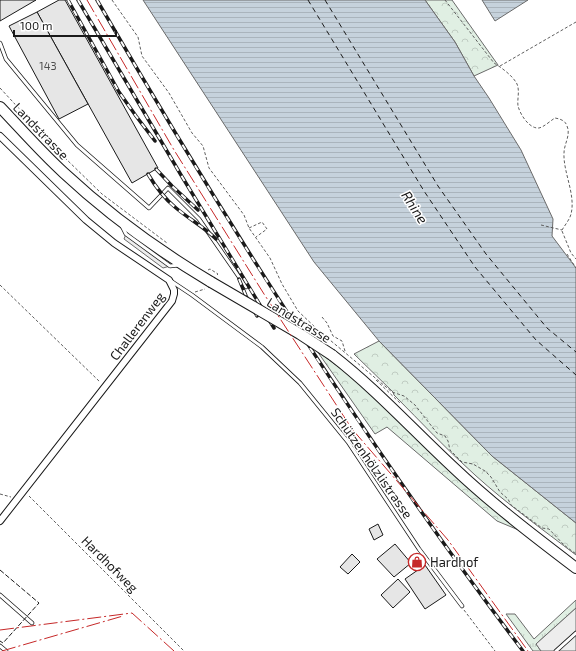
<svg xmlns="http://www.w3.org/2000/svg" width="576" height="651" font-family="'Exo 2',sans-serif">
  <defs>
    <pattern id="grass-tufts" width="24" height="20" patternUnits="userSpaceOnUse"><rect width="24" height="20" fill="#e0efe3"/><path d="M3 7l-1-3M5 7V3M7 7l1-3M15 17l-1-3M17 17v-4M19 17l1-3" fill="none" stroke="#c0ccc2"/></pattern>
    <pattern id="forest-crowns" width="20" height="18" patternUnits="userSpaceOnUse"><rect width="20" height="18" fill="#e0efe3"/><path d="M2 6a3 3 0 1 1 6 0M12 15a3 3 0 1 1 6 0" fill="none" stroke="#c0ccc2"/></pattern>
    <pattern id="water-rules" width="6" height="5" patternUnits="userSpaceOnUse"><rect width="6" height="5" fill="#c6d2dc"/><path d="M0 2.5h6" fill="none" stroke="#aab4bc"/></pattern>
  </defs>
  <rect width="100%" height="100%" fill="#fff"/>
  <polygon fill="url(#grass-tufts)" stroke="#6a6a6a" points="576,600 576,608 536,644 541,651 533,651 506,614 515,614 534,639"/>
  <g fill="url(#forest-crowns)" stroke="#6a6a6a">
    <polygon points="425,0 452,0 498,65 474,76 455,42"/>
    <path d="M379,341L492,456L576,523V555C542,529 507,504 475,475C447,450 421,422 394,395L393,392L354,354Z"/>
    <polygon points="317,351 355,379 521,531 497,521 387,427 375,434"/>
  </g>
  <g fill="#ededed" stroke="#6a6a6a">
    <polygon points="126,234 170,266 163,268 124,239"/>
    <polygon points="576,608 576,651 541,651 536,644"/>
  </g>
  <g fill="url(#water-rules)" stroke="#6a6a6a">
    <polygon points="143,0 425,0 455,42 474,76 489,98 521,150 553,219 552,236 576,268 576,523 492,456 379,341 314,262"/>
    <polygon points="482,0 528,0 495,21"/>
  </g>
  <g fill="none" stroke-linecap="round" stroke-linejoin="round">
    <g stroke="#1a1a1a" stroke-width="1" stroke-dasharray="5 4" stroke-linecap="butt">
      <polyline points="308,0 424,191 475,267 536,340 576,375"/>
      <polyline points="325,0 438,186 486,254 547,328 576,352"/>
    </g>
  </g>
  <g fill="#e6e6e6" stroke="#1a1a1a">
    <polygon points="0,0 36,0 0,21"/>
    <polygon points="59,0 65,0 158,168 132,183 37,12"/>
    <polygon points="37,12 88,104 59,119 9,26"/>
    <polygon points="378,524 383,535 374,540 369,529"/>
    <polygon points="395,544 411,563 394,577 377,559"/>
    <polygon points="352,554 360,562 348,574 340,567"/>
    <polygon points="425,565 446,595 425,609 405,579"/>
    <polygon points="398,579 410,592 393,608 381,595"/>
  </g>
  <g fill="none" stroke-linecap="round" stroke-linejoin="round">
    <defs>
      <g id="service">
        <polyline points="0,43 6,59 77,145 149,208 168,188 199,219 246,287"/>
        <polyline points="122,226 126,234 170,266 179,265"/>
        <polyline points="171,281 192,295 262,347 300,383 348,442 419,549 462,606"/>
        <polyline points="0,595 32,623"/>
        <polyline points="0,646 6,651"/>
        <polyline points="556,651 576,633"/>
      </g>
      <polyline id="minor" points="0,136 86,220 114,243 169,280 174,290 174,294 172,301 0,521"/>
      <g id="primary">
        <path d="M0,107C21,129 41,152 64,173C108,214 159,251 211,282"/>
        <path d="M332,355C376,389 413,430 454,468C492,504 534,536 576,568"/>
      </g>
    </defs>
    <use href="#service" stroke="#1a1a1a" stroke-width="4.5"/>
    <use href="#minor" stroke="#1a1a1a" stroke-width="8"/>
    <use href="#primary" stroke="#1a1a1a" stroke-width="12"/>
    <g stroke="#5f5f5f" stroke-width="1" stroke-dasharray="3 2" stroke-linecap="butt">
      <polyline points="112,0 138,37 142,56 169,93 192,133 203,146 209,168 244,215 249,228 270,258 282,284 298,311 318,330 392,392 404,396 415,405 437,433 445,436 448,441 450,450 462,462 473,464 485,471 491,477 500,492 508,499 511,505 542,528 549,529 564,545 576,554"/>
      <path d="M445,0L494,63C502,68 513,76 517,84C520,91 517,99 518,106C520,114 529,129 539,128C544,127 550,121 555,118C560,119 565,120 567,126C571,135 564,144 564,153C563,172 576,195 571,214C570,219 565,225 562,230"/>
      <polyline points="500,66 576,22"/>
      <polyline points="0,88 63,156 102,194 167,243"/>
      <polyline points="541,225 562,230"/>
      <polyline points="249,228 262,222 267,229 256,237"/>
      <polyline points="562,231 571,253 576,259"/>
      <polyline points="567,254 576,268"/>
      <polyline points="208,270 210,269 218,274 217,275"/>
      <polyline points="0,285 100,382"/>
      <polyline points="195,292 205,289"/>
      <polyline points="322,317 327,323 333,336 342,341 345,351"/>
      <polyline points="376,380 401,404"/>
      <polyline points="0,494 11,497"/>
      <polyline points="29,496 184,651"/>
      <polyline points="464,610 495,651"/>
    </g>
    <use href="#service" stroke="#fff" stroke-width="3"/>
    <use href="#minor" stroke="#fff" stroke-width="6"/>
    <use href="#primary" stroke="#fff" stroke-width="10"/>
    <defs>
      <g id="rail">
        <polyline points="68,0 119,92 136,116 155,141"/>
        <polyline points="78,0 181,175 274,328"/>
        <path d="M97,0C227,225 366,444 523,651"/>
        <polyline points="156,169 172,186 198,210"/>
        <path d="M148,174C155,186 165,199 176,208C189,219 204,227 216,239"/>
        <polyline points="239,279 246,296 257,316"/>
      </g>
    </defs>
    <use href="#rail" stroke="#1a1a1a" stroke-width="3.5"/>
    <use href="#rail" stroke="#fff" stroke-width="2" stroke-dasharray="6" stroke-linecap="butt"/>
    <defs>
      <polyline id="primary-bridge" points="211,282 300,334 332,355"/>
    </defs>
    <use href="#primary-bridge" stroke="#1a1a1a" stroke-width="12" stroke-linecap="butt"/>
    <use href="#primary-bridge" stroke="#fff" stroke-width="10"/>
    <polyline stroke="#1a1a1a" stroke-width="1" stroke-dasharray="5 2" stroke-linecap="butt" points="0,570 39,603 3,643 0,641"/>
    <g stroke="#c62828" stroke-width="1" stroke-dasharray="14 3 2 3" stroke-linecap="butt">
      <polyline points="87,0 174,150 264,294 352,429 448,540 528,651"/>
      <polyline points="0,630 132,613 174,651"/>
      <polyline points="2,651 123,616"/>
    </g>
  </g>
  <defs>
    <symbol id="shop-ring" viewBox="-11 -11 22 22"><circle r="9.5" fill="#fff" stroke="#c62828" stroke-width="1.5"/><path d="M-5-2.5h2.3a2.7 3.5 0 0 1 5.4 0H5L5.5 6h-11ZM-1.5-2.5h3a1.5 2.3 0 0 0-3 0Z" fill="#c62828"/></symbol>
  </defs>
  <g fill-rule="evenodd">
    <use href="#shop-ring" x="407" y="552" width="20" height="20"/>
  </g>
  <g text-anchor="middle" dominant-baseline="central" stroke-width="3" stroke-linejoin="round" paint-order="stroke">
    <g font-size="11" fill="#4d4d4d">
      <text x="48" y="65">143</text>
    </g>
    <g font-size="13" fill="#1a1a1a" stroke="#fff">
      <text transform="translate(41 131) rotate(46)">Landstrasse</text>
      <text transform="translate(299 320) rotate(32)">Landstrasse</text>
      <text transform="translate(137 326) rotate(-53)">Challerenweg</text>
      <text transform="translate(372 463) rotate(55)">Schützenhölzlistrasse</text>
      <text transform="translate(110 564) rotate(45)">Hardhofweg</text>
    </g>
    <g font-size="13" fill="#1a1a1a" stroke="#fff" text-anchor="start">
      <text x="430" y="562">Hardhof</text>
    </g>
    <g font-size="14" font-style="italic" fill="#1a1a1a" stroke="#fff">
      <text transform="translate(415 207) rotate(57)">Rhine</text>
    </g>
  </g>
  <path d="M14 30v6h102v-6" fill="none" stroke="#1a1a1a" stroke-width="2"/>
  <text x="20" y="30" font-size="12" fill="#1a1a1a" stroke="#ffffff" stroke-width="3" paint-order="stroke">100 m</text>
</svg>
